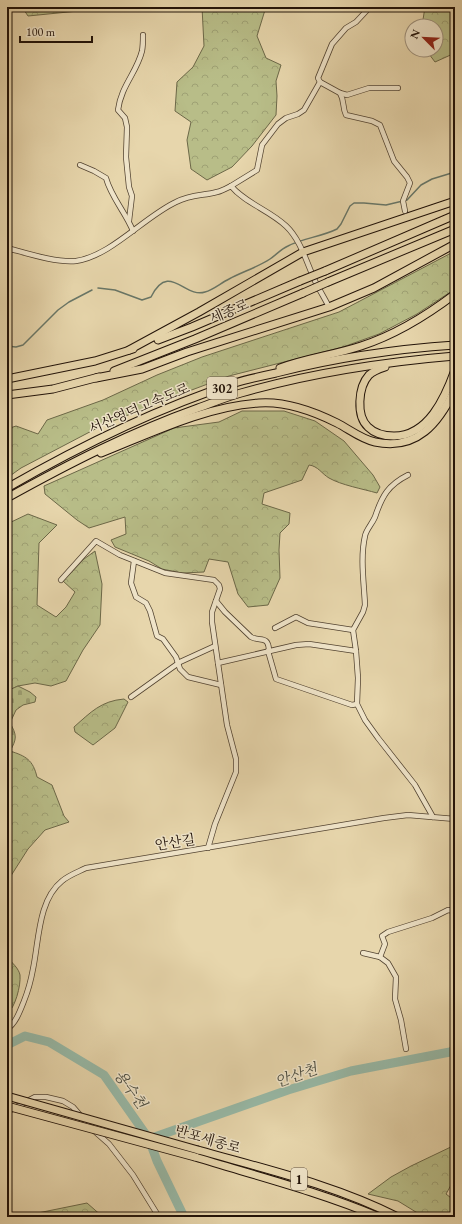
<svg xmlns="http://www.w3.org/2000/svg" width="462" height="1224" font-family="'EB Garamond','Noto Serif KR',serif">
  <defs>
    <pattern id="forest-crowns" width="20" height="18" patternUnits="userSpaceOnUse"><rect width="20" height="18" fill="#b8bd88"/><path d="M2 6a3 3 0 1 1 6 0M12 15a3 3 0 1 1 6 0" fill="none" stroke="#9ea174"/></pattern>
    <pattern id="cemetery-stones" width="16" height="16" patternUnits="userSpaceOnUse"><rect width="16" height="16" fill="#b8bd88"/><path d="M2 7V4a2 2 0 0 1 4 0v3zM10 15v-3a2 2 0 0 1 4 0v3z" fill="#9ea174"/></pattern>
  </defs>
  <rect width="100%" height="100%" fill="#e7d6ac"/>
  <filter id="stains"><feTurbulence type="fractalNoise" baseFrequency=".005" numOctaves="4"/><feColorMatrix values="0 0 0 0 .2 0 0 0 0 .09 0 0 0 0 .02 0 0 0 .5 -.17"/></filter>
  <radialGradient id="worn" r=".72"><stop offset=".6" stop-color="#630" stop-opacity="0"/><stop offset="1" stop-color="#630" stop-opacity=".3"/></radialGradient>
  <g fill="url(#forest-crowns)" stroke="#6c6848">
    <polygon points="22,7 89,7 78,11 28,16"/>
    <polygon points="202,7 268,7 265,10 257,36 266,58 281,65 276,81 277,96 276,115 252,146 232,167 207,180 191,169 187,140 191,122 175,111 177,82 193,67 204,46"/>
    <polygon points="425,7 455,7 455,53 435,62 426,50 436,50 436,26 422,26"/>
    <polygon points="455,251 455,289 417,314 379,334 343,347 229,376 181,394 103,425 21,468 7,478 7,429 16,426 38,434 47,420 103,400 157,375 202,357 339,312"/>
    <path d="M242,411H284L315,421L344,441L373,475L380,487L377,493C363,489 341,485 329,478C322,474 318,466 309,465L302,480L264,493L262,504L290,513L289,524L280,533L279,550L280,578L268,605L248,607L238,594L228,562L209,559L204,572L182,573L162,569L149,561L115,547L111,540L126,534L125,517L89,528L77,520L45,494L44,486L174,428L219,422Z"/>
    <polygon points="28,514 57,525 39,543 37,605 56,617 66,607 75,592 63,581 84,559 95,551 102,584 100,625 83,650 66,681 51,686 35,683 18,686 7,691 7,524"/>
    <path d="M124,699L128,702L115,728L93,745L75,732L74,727C91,712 101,701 124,699Z"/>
    <path d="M10,751C26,756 33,760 37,777L52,785L64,816L69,822L45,830L28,849L7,882V752Z"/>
    <path d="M7,958C12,962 19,969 20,975C21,986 15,1008 7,1014Z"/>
    <polygon points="455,1145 455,1178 446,1194 455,1201 455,1217 424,1217 398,1201 368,1194 391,1177 411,1166"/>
    <polygon points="87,1203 103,1217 18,1217"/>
  </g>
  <path fill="url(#cemetery-stones)" stroke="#6c6848" d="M18,686L30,692L36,697L35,702L23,705L16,710L10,723C17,735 17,739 10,751L7,752V691Z"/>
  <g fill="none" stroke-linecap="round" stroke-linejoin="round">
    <g stroke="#687667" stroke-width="1.5">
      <path d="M98,288L115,290L142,300L151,297C169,261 185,299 205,292C213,290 221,283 229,279C242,272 258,267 270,259C276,255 281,249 288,246C303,238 321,237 337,229L341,224L350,206L354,203H364L386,205L407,200L421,185L432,179L455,172"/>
      <polyline points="7,346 16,347 23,345 58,310 69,302 92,290"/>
    </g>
    <g stroke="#97b9a7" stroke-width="9">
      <polyline points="7,1045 25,1036 49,1042 104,1075 149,1139 157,1161 184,1217"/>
      <polyline points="149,1139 288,1090 351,1071 450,1052 455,1049"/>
    </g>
    <defs>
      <g id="minor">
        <polyline points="320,82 340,93 347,95 369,88 398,88"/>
        <path d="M340,93C345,102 342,107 346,115L372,121L380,125L394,161L407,177L410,183L403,201L405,211"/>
        <path d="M80,165L94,171L106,178C111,197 126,213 133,231"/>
        <polyline points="231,186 257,170 262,145 278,124 286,118 298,114 304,110 320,82 318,78 332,44 346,28 356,22 370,7"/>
        <path d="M129,221L132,196L129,187L126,157L127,127L125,118L118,110C121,86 137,72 142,51C143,46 143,40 143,35"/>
        <path d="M7,248C26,253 56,263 76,261C111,256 144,217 176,202C192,194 202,196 217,192C222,191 227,188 231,186C245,203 269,210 286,226C301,240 307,264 316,283C320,291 325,299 329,307"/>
        <path d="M408,475C388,485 382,496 375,517C372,524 366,530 365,536C360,558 364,583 365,605L363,612L353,630L356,651L358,678L357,704L365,720L378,738L415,785L433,817"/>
        <polyline points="134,561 131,583 136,597 146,603 150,611 157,636 163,639 176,657 180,669 188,677 221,685"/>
        <polyline points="61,580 96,541 120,555 165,573 214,580 219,585 220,589 212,612 212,622 227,725 236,759 236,772 215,824 208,848"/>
        <path d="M216,601L225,612L251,637C260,642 268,635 269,650"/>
        <polyline points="275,628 296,617 308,623 353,630"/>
        <polyline points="268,651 276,679 352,705 357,704"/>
        <polyline points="218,663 296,645 309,644 356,651"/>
        <polyline points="131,697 180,662 215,646"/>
        <polyline points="455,831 455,833"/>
        <polyline points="363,953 380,957"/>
        <path d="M7,1029C16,1023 20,1011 24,1001C28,991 31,980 33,969C39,941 38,900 62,881C69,875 78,872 86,868L384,818L408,815L455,819"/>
        <polyline points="406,1049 401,1020 395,999 396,977 388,963 380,957 385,944 382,936 388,932 432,918 448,910 455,911"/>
        <polyline points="7,1112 35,1097 46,1097 63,1101 73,1107 92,1129 109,1144 133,1175 159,1217"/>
      </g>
      <g id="highway">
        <polyline points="325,271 455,215"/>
        <polyline points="328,282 455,229"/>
        <polyline points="158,340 192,327 300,281"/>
        <polyline points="129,350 199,312 303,252 455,201"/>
        <path d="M385,367C379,369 373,371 369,375C358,387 356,416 368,427C375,434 384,436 394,436C428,436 445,398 455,370"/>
        <path d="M280,368C307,358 334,355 361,346C395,335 426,316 455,294"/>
        <polyline points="114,371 195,339 303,293"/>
        <polyline points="96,378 142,369 187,352 329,307 374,288 455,244"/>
        <polyline points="7,379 95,361 133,349"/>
        <polyline points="7,395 53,389 99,377"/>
        <path d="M101,453C149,434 206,406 259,403C286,401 313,411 337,423C349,429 361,439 375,442C417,451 439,423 455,389"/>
        <path d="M7,488C80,446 155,409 235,383C248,379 262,376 276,373C335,358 394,349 455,345"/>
        <path d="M7,498C70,463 131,432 198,408C212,403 226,397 241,393C311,373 383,362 455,356"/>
        <path d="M198,1150C265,1169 335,1185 398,1217"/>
        <path d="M195,1157C257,1176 320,1192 379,1217"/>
      </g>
    </defs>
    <use href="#minor" stroke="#524331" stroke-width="6"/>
    <use href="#highway" stroke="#211208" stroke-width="9"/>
    <use href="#minor" stroke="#efe4c9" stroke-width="4.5"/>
    <use href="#highway" stroke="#e7d6ac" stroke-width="7"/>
    <defs>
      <g id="highway-bridge">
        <polyline points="300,281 325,271"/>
        <polyline points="303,293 328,282"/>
        <polyline points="7,1096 198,1150"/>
        <polyline points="7,1106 195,1157"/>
      </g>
    </defs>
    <use href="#highway-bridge" stroke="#211208" stroke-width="9" stroke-linecap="butt"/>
    <use href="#highway-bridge" stroke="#e7d6ac" stroke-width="7"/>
  </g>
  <g text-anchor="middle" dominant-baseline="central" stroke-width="3" stroke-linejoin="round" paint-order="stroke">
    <g fill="#efe4c9" stroke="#5f5142" stroke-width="1">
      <rect x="207" y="377" width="30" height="22" rx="3"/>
      <rect x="291" y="1168" width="16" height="22" rx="3"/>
    </g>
    <g font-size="13" font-weight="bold" fill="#211208">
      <text x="222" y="388">302</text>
      <text x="299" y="1179">1</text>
    </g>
    <g font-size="14" fill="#211208" stroke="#efe4c9">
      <text transform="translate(229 311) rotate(-23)">세종로</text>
      <text transform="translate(139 408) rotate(-23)">서산영덕고속도로</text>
      <text transform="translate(175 842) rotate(-9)">안산길</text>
      <text transform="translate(208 1139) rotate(16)">반포세종로</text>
    </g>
    <g font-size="15" font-style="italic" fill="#4a4c40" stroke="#efe4c9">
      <text transform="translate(296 1075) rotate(-19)">안산천</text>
      <text transform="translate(131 1089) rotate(54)">용수천</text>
    </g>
  </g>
  <rect width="462" height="1224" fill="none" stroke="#e7d6ac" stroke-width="24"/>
  <rect x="8" y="8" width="446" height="1208" fill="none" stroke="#211208" stroke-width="2"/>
  <rect x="12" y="12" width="438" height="1200" fill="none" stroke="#211208"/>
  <g transform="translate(424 38) rotate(294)"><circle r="19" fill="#efe4c9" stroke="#9d907c"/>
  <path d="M0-3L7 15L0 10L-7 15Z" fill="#8f2418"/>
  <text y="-6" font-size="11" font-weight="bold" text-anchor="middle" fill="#211208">N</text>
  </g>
  <path d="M20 36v6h72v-6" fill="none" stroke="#211208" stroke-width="2"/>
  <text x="26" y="36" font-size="12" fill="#211208" stroke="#efe4c9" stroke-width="3" paint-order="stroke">100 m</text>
  <rect width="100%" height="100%" filter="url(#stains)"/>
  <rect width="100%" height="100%" fill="url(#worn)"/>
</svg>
